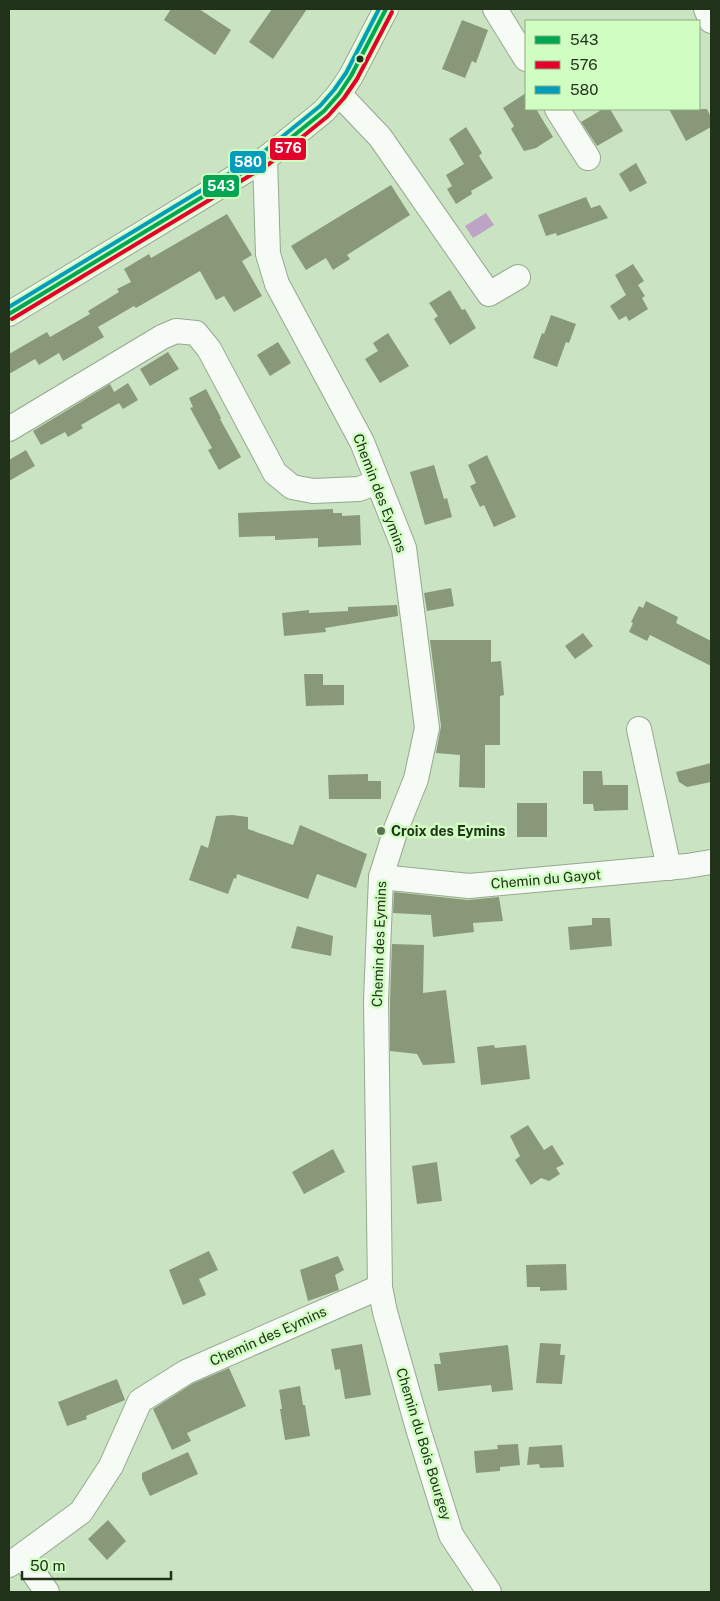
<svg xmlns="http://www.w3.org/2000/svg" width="720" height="1601" font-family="'Public Sans',sans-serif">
  <rect width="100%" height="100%" fill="#cae3c2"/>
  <polygon fill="#bda4c5" points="486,213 494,225 473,238 465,226"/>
  <g fill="#8a987a">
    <polygon points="171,9 199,9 231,30 215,55 164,20"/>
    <polygon points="272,9 307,9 273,59 249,42"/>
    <polygon points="462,20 488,30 476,63 472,61 465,78 442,69"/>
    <polygon points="526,93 526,109 536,109 553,137 536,148 524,151 511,129 514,126 503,108"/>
    <polygon points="603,109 610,109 623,131 597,146 581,122"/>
    <polygon points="669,109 707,109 711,117 711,127 686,141"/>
    <polygon points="466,127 482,153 479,156 493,178 471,191 472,194 456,204 447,189 452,186 446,175 464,164 449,139"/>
    <polygon points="636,163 647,183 630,192 619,174"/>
    <polygon points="391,185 410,215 347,255 350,259 333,270 326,258 306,270 291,246"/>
    <polygon points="586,197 591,208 600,205 608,218 557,236 556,233 546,236 538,215"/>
    <polygon points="227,214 252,255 242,261 262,296 234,312 224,296 216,300 200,271 136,308 134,306 98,327 104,337 63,361 59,353 39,365 35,359 9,374 9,354 47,332 50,337 90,314 88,311 119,292 117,289 131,282 124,269 149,254 151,258"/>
    <polygon points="633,264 644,281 638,285 645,296 642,298 648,309 629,321 626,316 619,320 610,306 626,295 615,275"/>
    <polygon points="450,290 462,310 465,309 476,328 450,345 434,319 438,316 429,303"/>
    <polygon points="551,315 576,324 569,343 566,342 557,367 533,358 542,333 544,334"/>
    <polygon points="388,333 409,366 380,383 365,359 378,351 373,343"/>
    <polygon points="278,342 291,363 270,376 257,355"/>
    <polygon points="168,352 179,369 150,386 140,369"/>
    <polygon points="128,383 138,400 123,409 119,403 81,425 83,428 68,437 65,432 41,445 33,431 110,384 114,392"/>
    <polygon points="206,389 221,418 220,419 241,457 219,470 208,450 212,448 190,408 193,407 189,398"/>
    <polygon points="26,450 35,466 9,481 9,460"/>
    <polygon points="487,455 516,517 494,527 484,505 480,507 470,486 476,483 468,465"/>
    <polygon points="434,465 444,499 447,498 452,517 425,525 410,472"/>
    <polygon points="333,509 333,513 342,513 342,516 360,515 361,545 318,547 318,538 275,540 275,536 239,537 238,513"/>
    <polygon points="451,588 454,606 427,611 424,593"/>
    <polygon points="646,601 678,617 676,623 711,641 711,666 650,635 647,641 629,632 633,623 631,622 639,606 643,608"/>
    <polygon points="397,605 398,616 325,628 326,632 284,636 282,613 309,610 309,613 348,611 348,607"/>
    <polygon points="583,633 593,646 575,659 565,646"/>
    <polygon points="430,640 491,640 491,662 501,661 504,695 500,696 500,745 485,745 485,788 459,787 460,755 436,753 441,726"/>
    <polygon points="304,674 323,674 323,685 344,685 344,705 306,706"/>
    <polygon points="711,763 711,782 687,787 679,782 676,772"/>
    <polygon points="583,771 602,771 603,785 628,785 628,810 594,811 593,804 583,804"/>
    <polygon points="368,774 368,781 381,781 381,799 329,799 328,775"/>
    <rect x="517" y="803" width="30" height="34"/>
    <polygon points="232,815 248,817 248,829 293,845 300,825 367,854 356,888 317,874 308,899 237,874 236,879 234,878 228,894 189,880 201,845 208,848 216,816"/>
    <polygon points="394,892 468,900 499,897 503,921 473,923 474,932 433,937 431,915 393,913"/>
    <polygon points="592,918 610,918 612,946 570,950 568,927 592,925"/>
    <polygon points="297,926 333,936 331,956 291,948"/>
    <polygon points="392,944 424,945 423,993 446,990 455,1063 423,1065 417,1054 390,1051 390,1000"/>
    <polygon points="494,1045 495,1048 526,1045 530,1079 481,1085 477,1047"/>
    <polygon points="528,1125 544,1150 552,1145 564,1164 556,1168 560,1174 549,1181 541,1178 531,1185 515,1160 520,1156 510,1136"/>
    <polygon points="333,1149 345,1172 304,1194 292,1172"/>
    <polygon points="437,1162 442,1201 417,1204 412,1166"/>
    <polygon points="209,1251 218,1270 199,1279 206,1295 183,1305 169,1270"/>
    <polygon points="338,1256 344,1270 335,1275 339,1290 308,1301 300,1270"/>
    <polygon points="566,1264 567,1290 540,1291 540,1287 527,1287 526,1265"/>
    <polygon points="540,1343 561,1344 560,1355 565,1355 562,1384 536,1383"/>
    <polygon points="362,1344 371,1395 345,1399 340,1369 335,1370 331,1349"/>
    <polygon points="508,1345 513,1390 492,1392 491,1385 438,1391 434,1364 441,1364 439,1353"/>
    <polygon points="229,1368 246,1406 187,1433 191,1441 172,1450 153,1409 192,1384"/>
    <polygon points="117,1379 125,1400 86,1416 87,1419 67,1426 58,1402"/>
    <polygon points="300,1386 303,1405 305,1405 310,1436 285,1440 280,1409 282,1409 279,1390"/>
    <polygon points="518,1444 520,1465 500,1467 500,1471 476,1473 474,1451 498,1449 497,1445"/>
    <polygon points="562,1445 564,1467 540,1468 539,1464 527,1465 529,1447"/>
    <polygon points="188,1452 198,1474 150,1496 142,1479 142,1473"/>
    <polygon points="108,1520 126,1541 107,1560 88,1539"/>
  </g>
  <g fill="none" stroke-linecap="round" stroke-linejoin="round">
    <defs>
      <g id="minor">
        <polyline points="495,9 526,59"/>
        <polyline points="706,9 711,21"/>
        <polyline points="339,94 380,137 489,294 518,277"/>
        <polyline points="557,109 588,158"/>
        <polyline points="265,159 268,254 277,284 362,442 404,548 427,728 416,779 396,829 381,877 376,1000 380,1287 385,1312 419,1432 451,1535 489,1592"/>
        <polyline points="9,314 265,159 324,111 339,94 351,76 386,9"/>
        <polyline points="9,429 162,337 176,331 196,333 209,349 275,473 292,487 313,491 359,489 377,482"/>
        <polyline points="639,729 669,868"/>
        <polyline points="381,877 469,886 687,866 711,862"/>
        <polyline points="22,1556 47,1592"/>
        <polyline points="9,1565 81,1512 111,1466 140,1401 186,1372 380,1287"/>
      </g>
    </defs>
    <use href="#minor" stroke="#95a98f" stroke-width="26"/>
    <use href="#minor" stroke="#f7fbf6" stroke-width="24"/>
    <defs>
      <polyline id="bus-1" points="9,314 265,159 324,111 339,94 351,76 386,9"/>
      <polyline id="bus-2" points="12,319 269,164 328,116 344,98 357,79 392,12"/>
      <polyline id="bus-3" points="9,307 261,154 320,106 334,90 346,73 379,9"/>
    </defs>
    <use href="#bus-1" stroke="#d0fec2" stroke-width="8"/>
    <use href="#bus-2" stroke="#d0fec2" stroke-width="8"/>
    <use href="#bus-3" stroke="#d0fec2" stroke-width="8"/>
    <use href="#bus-1" stroke="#00a651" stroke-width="4"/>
    <use href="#bus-2" stroke="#e4002b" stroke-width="4"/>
    <use href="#bus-3" stroke="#039dbc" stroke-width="4"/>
  </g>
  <circle fill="#21321b" stroke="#d0fec2" stroke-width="2" cx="360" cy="59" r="4.5"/>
  <circle fill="#5c7055" stroke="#d0fec2" stroke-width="2" cx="381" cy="831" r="5"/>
  <g text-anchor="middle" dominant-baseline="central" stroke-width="5" stroke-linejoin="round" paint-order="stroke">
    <g font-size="14" fill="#21321b" stroke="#d0fec2">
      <text transform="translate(380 493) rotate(69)">Chemin des Eymins</text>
      <text transform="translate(546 879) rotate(-5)">Chemin du Gayot</text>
      <text transform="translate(379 944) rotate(-88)">Chemin des Eymins</text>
      <text transform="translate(268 1336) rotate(-24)">Chemin des Eymins</text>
      <text transform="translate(424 1444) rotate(73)">Chemin du Bois Bourgey</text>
    </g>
    <g font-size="14" font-weight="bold" fill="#21321b" stroke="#d0fec2" text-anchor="start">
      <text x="391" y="831">Croix des Eymins</text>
    </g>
  </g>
  <g stroke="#d0fec2" stroke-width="2">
    <rect x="269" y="137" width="38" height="24" rx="5" fill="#e4002b"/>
    <rect x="229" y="150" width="38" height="24" rx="5" fill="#039dbc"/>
    <rect x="202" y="174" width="38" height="24" rx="5" fill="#00a651"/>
  </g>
  <g font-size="14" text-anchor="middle" font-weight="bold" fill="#fff">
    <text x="288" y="153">576</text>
    <text x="248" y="167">580</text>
    <text x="221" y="191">543</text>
  </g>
  <rect width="720" height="1601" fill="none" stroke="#21321b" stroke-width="20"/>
  <rect x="525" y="20" width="175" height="90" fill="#d0fec2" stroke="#8aac7f"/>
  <rect x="535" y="36" width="25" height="8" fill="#00a651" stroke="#8aac7f"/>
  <text x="570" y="45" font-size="15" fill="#21321b">543</text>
  <rect x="535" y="61" width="25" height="8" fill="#e4002b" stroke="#8aac7f"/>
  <text x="570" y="70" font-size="15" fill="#21321b">576</text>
  <rect x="535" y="86" width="25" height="8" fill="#039dbc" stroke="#8aac7f"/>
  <text x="570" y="95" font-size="15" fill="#21321b">580</text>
  <path d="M22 1571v8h149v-8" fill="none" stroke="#21321b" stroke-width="2.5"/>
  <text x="30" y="1571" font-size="15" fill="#21321b" stroke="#d0fec2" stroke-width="4" paint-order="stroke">50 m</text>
</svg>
